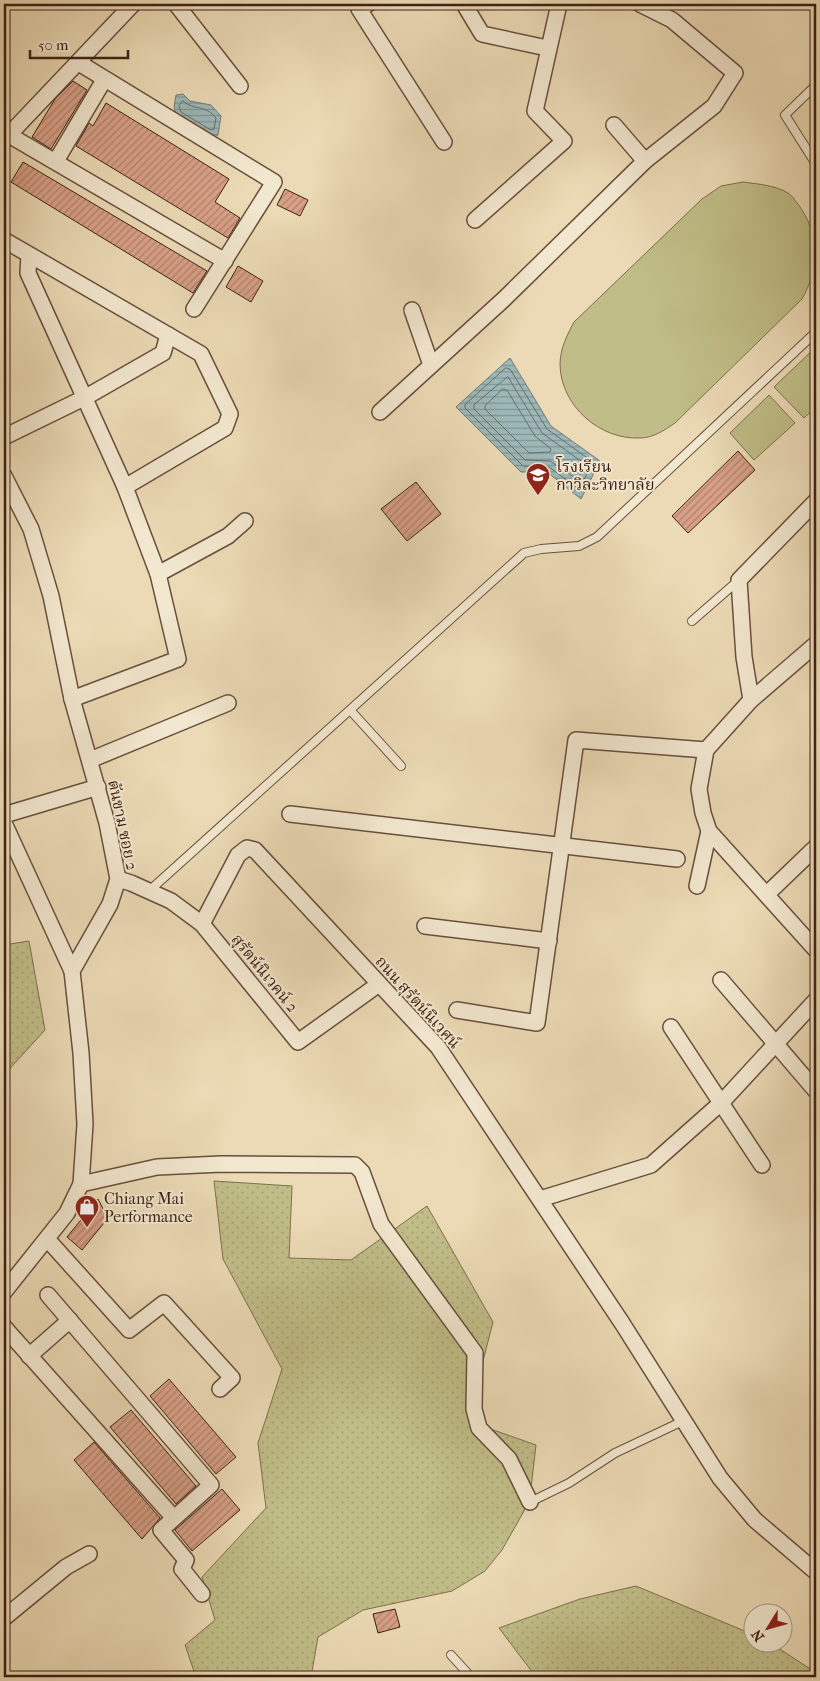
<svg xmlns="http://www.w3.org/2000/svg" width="820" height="1681" font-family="'IM FELL French Canon','Noto Serif Thai',serif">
  <defs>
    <pattern id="grass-dots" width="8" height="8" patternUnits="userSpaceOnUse" patternTransform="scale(1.25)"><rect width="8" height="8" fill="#c0bd88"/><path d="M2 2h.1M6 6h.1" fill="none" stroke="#a6a274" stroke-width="1.8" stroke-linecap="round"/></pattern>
    <pattern id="water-rules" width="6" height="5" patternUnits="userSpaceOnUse" patternTransform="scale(1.25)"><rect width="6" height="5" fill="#9cb8b8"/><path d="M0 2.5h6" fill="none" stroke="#819594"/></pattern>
    <pattern id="building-hatch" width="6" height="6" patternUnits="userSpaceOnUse" patternTransform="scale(1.25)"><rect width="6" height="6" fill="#d8a087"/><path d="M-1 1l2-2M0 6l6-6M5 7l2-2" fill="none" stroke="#b1826d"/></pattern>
  </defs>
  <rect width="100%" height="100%" fill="#ebdab5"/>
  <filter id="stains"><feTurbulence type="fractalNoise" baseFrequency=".004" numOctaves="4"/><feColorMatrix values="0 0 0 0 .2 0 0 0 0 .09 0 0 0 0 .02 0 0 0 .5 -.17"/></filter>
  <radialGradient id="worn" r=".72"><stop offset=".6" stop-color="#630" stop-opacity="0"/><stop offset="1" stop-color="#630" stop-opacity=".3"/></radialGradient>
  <g fill="url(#grass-dots)" stroke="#7f6f4e">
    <polygon points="29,941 45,1030 4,1075 4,945"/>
    <polygon points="214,1181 292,1186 289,1258 351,1260 427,1206 493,1322 482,1365 482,1426 536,1445 531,1488 524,1511 502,1550 485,1571 452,1591 363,1610 318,1637 311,1677 196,1677 185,1645 215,1620 202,1577 266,1508 258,1443 282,1369 223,1259"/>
    <polygon points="636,1586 752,1634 752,1644 772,1644 815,1672 816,1677 536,1677 499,1628 580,1599"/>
  </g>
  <g fill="#c0bd88" stroke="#7f6f4e">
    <path d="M743,182C757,184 775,185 788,193C792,195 795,201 798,204C820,234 820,267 802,299L675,423C665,430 653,438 640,438C600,440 561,406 560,365C560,349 567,335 574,322L702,199L721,186Z"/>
    <polygon points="816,347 816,407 804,418 774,387"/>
    <polygon points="769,395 795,423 754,460 730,433"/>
  </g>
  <g fill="url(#water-rules)" stroke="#767c76">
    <polygon points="183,94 190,101 211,105 221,116 218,135 214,137 176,115 174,107 176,95"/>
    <polygon points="510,358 551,426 600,461 581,499 547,472 521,472 456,407"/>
  </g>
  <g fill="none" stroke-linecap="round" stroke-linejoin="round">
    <g stroke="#6d6c66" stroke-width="1">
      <path d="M183,101C194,111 205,104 216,118L214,129L211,130L181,112L179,106Z"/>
      <polygon points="506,368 510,369 547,429 593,462 579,489 549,467 523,466 465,408 465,405"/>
      <polygon points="508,377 542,433 585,464 578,480 550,461 525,460 474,409 474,405"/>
      <polygon points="503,389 507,390 535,436 551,449 550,452 529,453 485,409 485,406"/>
    </g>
  </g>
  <g fill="url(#building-hatch)" stroke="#3e2114">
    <polygon points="73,81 87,90 51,149 32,137 55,99"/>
    <polygon points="106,103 229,179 215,202 240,218 228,238 76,146 89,123 93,126"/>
    <polygon points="23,162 207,271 193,293 11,182"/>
    <polygon points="285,189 308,200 300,216 277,205"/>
    <polygon points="238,266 263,281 251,302 226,287"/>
    <polygon points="738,451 755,470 688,533 672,516"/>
    <polygon points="416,482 441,514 407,541 381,509"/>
    <polygon points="98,1199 108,1218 82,1250 67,1237"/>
    <polygon points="169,1379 236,1457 216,1474 150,1396"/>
    <polygon points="131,1410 196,1486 176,1504 110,1427"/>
    <polygon points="94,1442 160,1518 142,1539 74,1460"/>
    <polygon points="222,1489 240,1510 192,1551 175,1530"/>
    <polygon points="395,1609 400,1627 378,1633 373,1614"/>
  </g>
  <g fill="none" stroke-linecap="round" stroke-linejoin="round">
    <defs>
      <g id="service">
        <polyline points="816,85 785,115 816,164"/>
        <polyline points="692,621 739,580"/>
        <polyline points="351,711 401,766"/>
        <polyline points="149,891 524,553 541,549 579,546 597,537 816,332"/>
        <polyline points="530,1502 569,1483 615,1453 683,1421"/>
        <polyline points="451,1655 471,1677"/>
      </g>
      <g id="minor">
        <polyline points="176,4 240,86"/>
        <polyline points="368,4 359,9 444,142"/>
        <polyline points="464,4 482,34 547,48"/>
        <polyline points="79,63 274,182 194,309"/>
        <polyline points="614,125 645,161"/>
        <polyline points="9,135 225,261"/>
        <polyline points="4,140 133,4"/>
        <polyline points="56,161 104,80"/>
        <polyline points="475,220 564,141 535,111 559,4"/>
        <polyline points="4,240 201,354 230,414 225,428 125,487"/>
        <polyline points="29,255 28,273 125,487 158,574 178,659 72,699"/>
        <polyline points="412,310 431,365"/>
        <polyline points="380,412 503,300 645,161 714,106 735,73 672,20 640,4"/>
        <polyline points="4,437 86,397 163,353 168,335"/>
        <polyline points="4,476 31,529 51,596 72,699 107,823 118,879 110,904 72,971 81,1053 85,1124 81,1184 67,1213 4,1292"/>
        <polyline points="816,501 739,580 744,657 751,700 706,750 699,789 703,813 709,831 816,950"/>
        <polyline points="158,574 228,536 245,521"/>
        <polyline points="751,700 816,644"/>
        <polyline points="90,760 228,703"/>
        <polyline points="290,814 677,859"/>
        <polyline points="4,815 98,787"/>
        <polyline points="4,823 72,971"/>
        <polyline points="118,879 131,883 171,901 202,924 298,1042 379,984"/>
        <polyline points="697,886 709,831"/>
        <polyline points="767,894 816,847"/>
        <polyline points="202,924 238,855 247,848 255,850 438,1047 622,1323 720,1478 755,1520 816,1572"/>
        <polyline points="425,926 549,941"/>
        <polyline points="721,980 816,1091"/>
        <polyline points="457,1010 537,1023 576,740 706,750"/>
        <polyline points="671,1027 762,1165"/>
        <polyline points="81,1184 157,1167 221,1164 355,1165 362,1172 381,1224 475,1353 474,1409 479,1428 509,1459 530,1502"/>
        <polyline points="540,1199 651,1165 722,1102 816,1000"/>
        <polyline points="48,1240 129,1330 164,1303 232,1378 220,1389"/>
        <polyline points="48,1295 211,1485 161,1530 186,1560 182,1569 202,1594"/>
        <polyline points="4,1327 173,1517"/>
        <polyline points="29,1356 70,1320"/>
        <polyline points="4,1618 66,1567 89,1554"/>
      </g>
    </defs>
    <use href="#service" stroke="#694f3c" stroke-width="10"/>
    <use href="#minor" stroke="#694f3c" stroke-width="18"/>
    <use href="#service" stroke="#f2e7cf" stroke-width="8"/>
    <use href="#minor" stroke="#f2e7cf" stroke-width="15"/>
  </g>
  <defs>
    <symbol id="school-pin" viewBox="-11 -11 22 30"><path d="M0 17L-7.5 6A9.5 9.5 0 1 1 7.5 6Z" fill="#8f2418" stroke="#f2e7cf"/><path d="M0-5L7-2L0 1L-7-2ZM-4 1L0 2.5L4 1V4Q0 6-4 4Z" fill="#fff"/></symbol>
    <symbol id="shop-pin" viewBox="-11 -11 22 30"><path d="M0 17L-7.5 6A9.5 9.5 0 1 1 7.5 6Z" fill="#8f2418" stroke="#f2e7cf"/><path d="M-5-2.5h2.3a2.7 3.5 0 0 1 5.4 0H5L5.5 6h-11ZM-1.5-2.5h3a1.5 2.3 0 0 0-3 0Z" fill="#fff"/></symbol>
  </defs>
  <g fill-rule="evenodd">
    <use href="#school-pin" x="524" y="461" width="28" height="38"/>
    <use href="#shop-pin" x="73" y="1193" width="28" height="38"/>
  </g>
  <g text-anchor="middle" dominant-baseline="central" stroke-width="4" stroke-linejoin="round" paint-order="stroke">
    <g font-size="16" fill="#3e2114" stroke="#f2e7cf" text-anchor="start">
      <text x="556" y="466">โรงเรียน<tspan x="556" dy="18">กาวิละวิทยาลัย</tspan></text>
      <text x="104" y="1198">Chiang Mai<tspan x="104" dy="18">Performance</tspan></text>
    </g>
    <g font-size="16" fill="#3e2114" stroke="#f2e7cf">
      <text transform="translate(123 825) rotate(78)">ตันขาม ซอย 2</text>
      <text transform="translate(265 973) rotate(51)">สุรัตน์นิเวคน์ 2</text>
      <text transform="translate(418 1002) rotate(48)">ถนน สุรัตน์นิเวศน์</text>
    </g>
  </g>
  <rect width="820" height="1681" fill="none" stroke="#ebdab5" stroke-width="20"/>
  <rect x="5" y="5" width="810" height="1671" fill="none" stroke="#3e2114" stroke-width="2.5"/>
  <rect x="10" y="10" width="800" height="1661" fill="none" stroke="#3e2114"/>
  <g transform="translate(768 1628) rotate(233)"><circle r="24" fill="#f2e7cf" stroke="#aa9884"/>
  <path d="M0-4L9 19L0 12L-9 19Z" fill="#8f2418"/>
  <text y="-8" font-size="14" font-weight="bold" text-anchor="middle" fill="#3e2114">N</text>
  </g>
  <path d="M30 50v8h98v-8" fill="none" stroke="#3e2114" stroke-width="2.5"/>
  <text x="38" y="50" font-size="15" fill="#3e2114" stroke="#f2e7cf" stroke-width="4" paint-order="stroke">50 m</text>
  <rect width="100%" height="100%" filter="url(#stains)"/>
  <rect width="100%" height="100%" fill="url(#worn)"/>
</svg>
